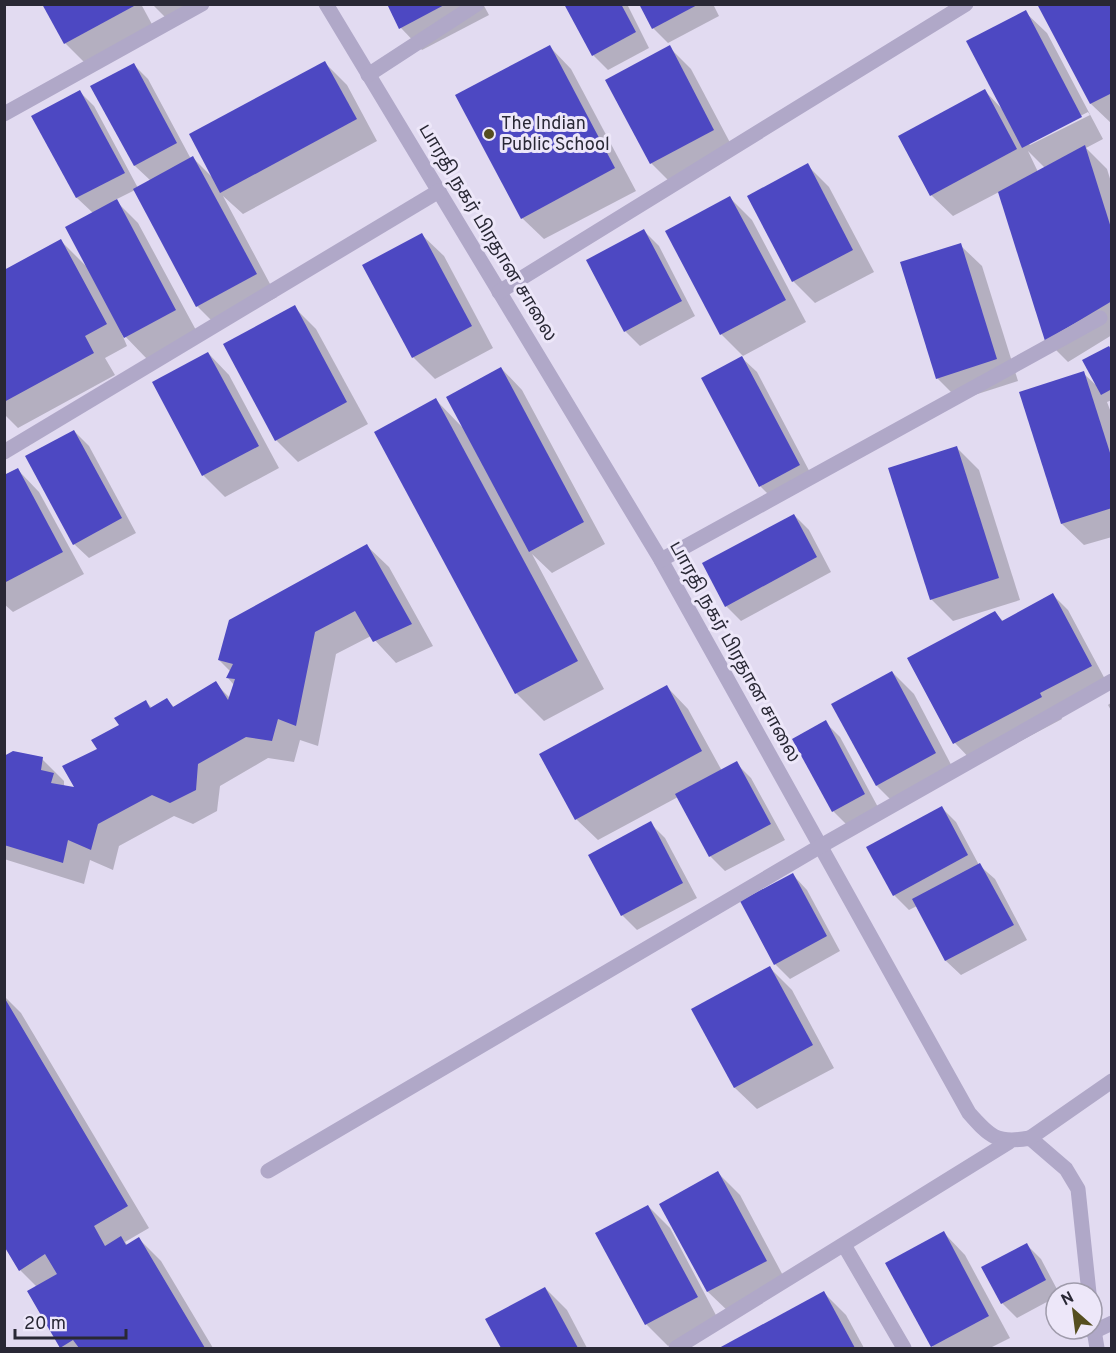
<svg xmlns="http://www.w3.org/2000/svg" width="1116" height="1353" font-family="Overpass,'Noto Sans Tamil',sans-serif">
	<rect width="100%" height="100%" fill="#e2dbf1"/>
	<g fill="#0003" fill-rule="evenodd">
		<polygon points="44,4 141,4 154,28 87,65 65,43"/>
		<polygon points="152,4 192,4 166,18"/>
		<polygon points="388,4 483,4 489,15 422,50 401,28"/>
		<polygon points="566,4 627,4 649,48 608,70 593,55"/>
		<polygon points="641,4 713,4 719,16 668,43 653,28"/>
		<polygon points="1039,4 1112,4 1112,124 1091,104"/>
		<path d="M1025,12L1047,33L1103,139L1086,148L1107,169L1112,185V335L1068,362L1046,340L999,192L953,216L931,195L985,91L1003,110ZM1088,112L1090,115L1030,145L1028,143ZM1028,151L1045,168L1038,172Z"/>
		<polygon points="550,47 571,69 636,191 544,239 522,218"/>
		<polygon points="669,47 691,69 735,152 673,185 651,163"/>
		<polygon points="325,63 347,85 377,141 243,214 223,196 277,297 219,328 197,306 135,190 115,200 138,223 197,332 147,359 121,332 127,346 105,358 115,375 18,428 4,414 4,271 61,241 88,268 93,213 77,198 33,117 79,91 94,106 138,188 151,181 135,166 92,87 134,65 148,79 191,159 193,158 212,177"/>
		<polygon points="807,165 829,187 874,272 815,303 793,281"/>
		<polygon points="730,198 752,220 806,322 743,356 721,334"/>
		<polygon points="644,231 659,246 695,316 640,346 625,331"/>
		<polygon points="422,235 444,256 493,348 435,379 413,357 364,266"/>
		<polygon points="960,245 982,266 1018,381 959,400 937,378"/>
		<polygon points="294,307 316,329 368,424 298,462 276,440"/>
		<polygon points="1112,350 1112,400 1107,402 1112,415 1112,537 1084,545 1062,524 1083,373 1098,387"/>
		<polygon points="208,353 229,375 279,468 225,497 203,475"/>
		<polygon points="742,358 757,372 814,480 775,501 760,486"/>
		<polygon points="501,368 522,390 605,544 552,573 532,554 604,689 544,721 516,693 436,400 462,427"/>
		<polygon points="74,431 89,446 136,533 89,558 74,544"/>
		<polygon points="957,448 979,470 1020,600 953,621 931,599"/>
		<polygon points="18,470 39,492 84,574 13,612 4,604 4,477"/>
		<polygon points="794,515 809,530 831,572 741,621 726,606"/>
		<polygon points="367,546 389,567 433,646 396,663 371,636 336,654 318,746 300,740 294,762 268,758 220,786 217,811 193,824 174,816 119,846 113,870 90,860 84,884 4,859 4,758 42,759 64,781 64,785 66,787 77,789 99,749 146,702 152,708 167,700 174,707 215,683 230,698 234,685 228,678 231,672 219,660"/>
		<polygon points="1053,595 1068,610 1106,681 1056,707 1062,719 976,765 955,743 909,659 995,613 1004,622"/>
		<polygon points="892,672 914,694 957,776 898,807 877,786"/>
		<polygon points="667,687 688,709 722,771 736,763 751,778 785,840 725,871 710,856 678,797 598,840 576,819"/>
		<polygon points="1112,702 1112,712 1108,705"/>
		<polygon points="825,722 840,737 879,809 848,826 833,811 794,739"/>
		<polygon points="942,808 956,822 979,865 995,879 1027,940 961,975 946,961 917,906 909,910 894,895"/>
		<polygon points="650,823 665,838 697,898 637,930 622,915"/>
		<polygon points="793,875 807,890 840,951 790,979 775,964"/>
		<polygon points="770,968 792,990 834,1068 757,1109 735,1088 693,1009"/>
		<polygon points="4,996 21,1013 149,1228 125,1242 128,1246 139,1239 161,1261 213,1348 63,1348 62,1347 37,1287 20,1270 4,1243"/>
		<polygon points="718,1173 740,1195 787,1283 730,1313 708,1292 661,1204"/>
		<polygon points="648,1206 670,1228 718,1319 668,1346 646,1324"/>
		<polygon points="944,1233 965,1255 1010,1338 990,1348 934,1348 932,1346"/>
		<polygon points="1026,1244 1041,1259 1059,1293 1056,1293 1056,1297 1017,1318 1002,1303"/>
		<polygon points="545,1288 567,1310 587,1348 502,1348 487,1320"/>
		<polygon points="824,1293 846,1315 864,1348 722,1348"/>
	</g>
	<g fill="#4d48c2">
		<polygon points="42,4 133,4 134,6 64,44"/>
		<polygon points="387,4 446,4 399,29"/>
		<polygon points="564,4 621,4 636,32 592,56"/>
		<polygon points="639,4 699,4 652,29"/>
		<polygon points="1037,4 1111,4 1112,93 1090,104"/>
		<polygon points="1026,10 1082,117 1022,148 966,41"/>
		<polygon points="550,45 615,168 521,219 455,95"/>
		<polygon points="670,45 714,130 650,164 605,80"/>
		<polygon points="325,61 357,119 220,193 189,134"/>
		<polygon points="134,63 177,143 134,166 90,86"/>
		<polygon points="985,89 1017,149 930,196 898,136"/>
		<polygon points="80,90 125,173 76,198 31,116"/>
		<polygon points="1085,145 1112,231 1112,301 1045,341 998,192"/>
		<polygon points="193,156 257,274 196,307 133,189"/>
		<polygon points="808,163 853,250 792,282 747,196"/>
		<polygon points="730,196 786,300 720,335 665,231"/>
		<polygon points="117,199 176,310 124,338 65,227"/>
		<polygon points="644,229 682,301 624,332 586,260"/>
		<polygon points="422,233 472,326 412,358 362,265"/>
		<polygon points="61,239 107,324 85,336 94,353 4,402 4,270"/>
		<polygon points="961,243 997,359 936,379 900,262"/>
		<polygon points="295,305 347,402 275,441 223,344"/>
		<polygon points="1109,346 1112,351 1112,389 1101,395 1082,360"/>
		<polygon points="208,352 259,446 202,476 152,382"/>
		<polygon points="742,356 800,465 759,487 701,378"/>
		<polygon points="501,367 584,522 529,552 446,397"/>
		<polygon points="1084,371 1112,459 1112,508 1061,524 1019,392"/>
		<polygon points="436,398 578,661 515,694 374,432"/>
		<polygon points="74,430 122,518 73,545 25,456"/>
		<polygon points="957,446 999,578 930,600 888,468"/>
		<polygon points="18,468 63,552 4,583 4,475"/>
		<polygon points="794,514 817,557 725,607 702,563"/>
		<polygon points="367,544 412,624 373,642 355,611 315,632 296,726 278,719 272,741 246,737 198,764 196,790 170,803 152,795 98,824 91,850 68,840 63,863 4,845 4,756 13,751 43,757 41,770 54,773 51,783 74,787 62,766 97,749 91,740 119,725 114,718 146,700 150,708 167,698 173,707 216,681 228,700 235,679 226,678 233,664 218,660 229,620"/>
		<polygon points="1053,593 1092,666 1040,693 1042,697 953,744 907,658 995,611 1002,621"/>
		<polygon points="892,671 936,753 876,786 831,704"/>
		<polygon points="667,685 702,751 575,820 539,754"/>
		<polygon points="826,720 865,794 832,812 792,739"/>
		<polygon points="737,761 771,824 709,857 675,794"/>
		<polygon points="942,806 968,855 893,896 866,847"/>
		<polygon points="651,821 683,883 621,916 588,855"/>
		<polygon points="980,863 1014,925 945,961 912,899"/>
		<polygon points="793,873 827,936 774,965 740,901"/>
		<polygon points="770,966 813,1045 734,1088 691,1009"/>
		<polygon points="4,997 128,1206 94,1226 105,1246 121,1236 126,1245 139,1237 205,1348 79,1348 73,1340 60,1348 27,1291 57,1274 45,1254 19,1271 4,1246"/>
		<polygon points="718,1171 767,1261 707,1292 659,1204"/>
		<polygon points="648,1205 698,1297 645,1325 595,1233"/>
		<polygon points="944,1231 989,1316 931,1347 885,1263"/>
		<polygon points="1027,1243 1046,1280 1001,1304 981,1267"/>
		<polygon points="545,1287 578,1348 501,1348 485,1319"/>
		<polygon points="824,1291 855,1348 719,1348"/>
	</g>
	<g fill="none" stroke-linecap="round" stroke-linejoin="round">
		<g stroke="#b0a8c8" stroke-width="15">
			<path d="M326,4L661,560L969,1113C990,1137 997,1144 1030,1138L1066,1169L1078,1189L1089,1293"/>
			<polyline points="368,75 477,4"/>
			<polyline points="4,114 202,4"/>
			<polyline points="499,292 966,4"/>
			<polyline points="4,452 439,191"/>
			<polyline points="661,560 1100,318"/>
			<polyline points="1030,1138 1112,1081"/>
			<polyline points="268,1171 819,847 1112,681"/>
			<polyline points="844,1245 904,1348"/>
			<polyline points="1092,1318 1097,1348"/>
			<polyline points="1093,1332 1112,1323"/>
			<polyline points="676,1348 1009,1142"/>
		</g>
	</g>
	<circle fill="#554e1f" stroke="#ede7f9" stroke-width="2" cx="489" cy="134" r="6"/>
	<g text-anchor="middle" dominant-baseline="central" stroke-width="6" stroke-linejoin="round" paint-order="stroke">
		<g font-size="18" fill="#292835" stroke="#ede7f9" text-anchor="start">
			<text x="501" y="124">The Indian<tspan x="501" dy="21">Public School</tspan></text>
		</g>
		<g font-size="18" fill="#292835" stroke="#ede7f9">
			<text transform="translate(487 233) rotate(59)">பாரதி நகர் பிரதான சாலை</text>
			<text transform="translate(734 652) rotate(61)">பாரதி நகர் பிரதான சாலை</text>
		</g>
	</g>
	<rect width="1116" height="1353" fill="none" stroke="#292835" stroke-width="12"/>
	<g transform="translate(1074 1311) rotate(332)"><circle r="28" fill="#ede7f9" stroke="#9f9bab" stroke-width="1.5"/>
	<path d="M0-4.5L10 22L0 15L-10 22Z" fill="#554e1f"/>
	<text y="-9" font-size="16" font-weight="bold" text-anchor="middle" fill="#292835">N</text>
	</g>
	<path d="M15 1329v9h111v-9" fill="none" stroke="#292835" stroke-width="3"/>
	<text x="24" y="1329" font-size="18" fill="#292835" stroke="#ede7f9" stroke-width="4.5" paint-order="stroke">20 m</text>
</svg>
